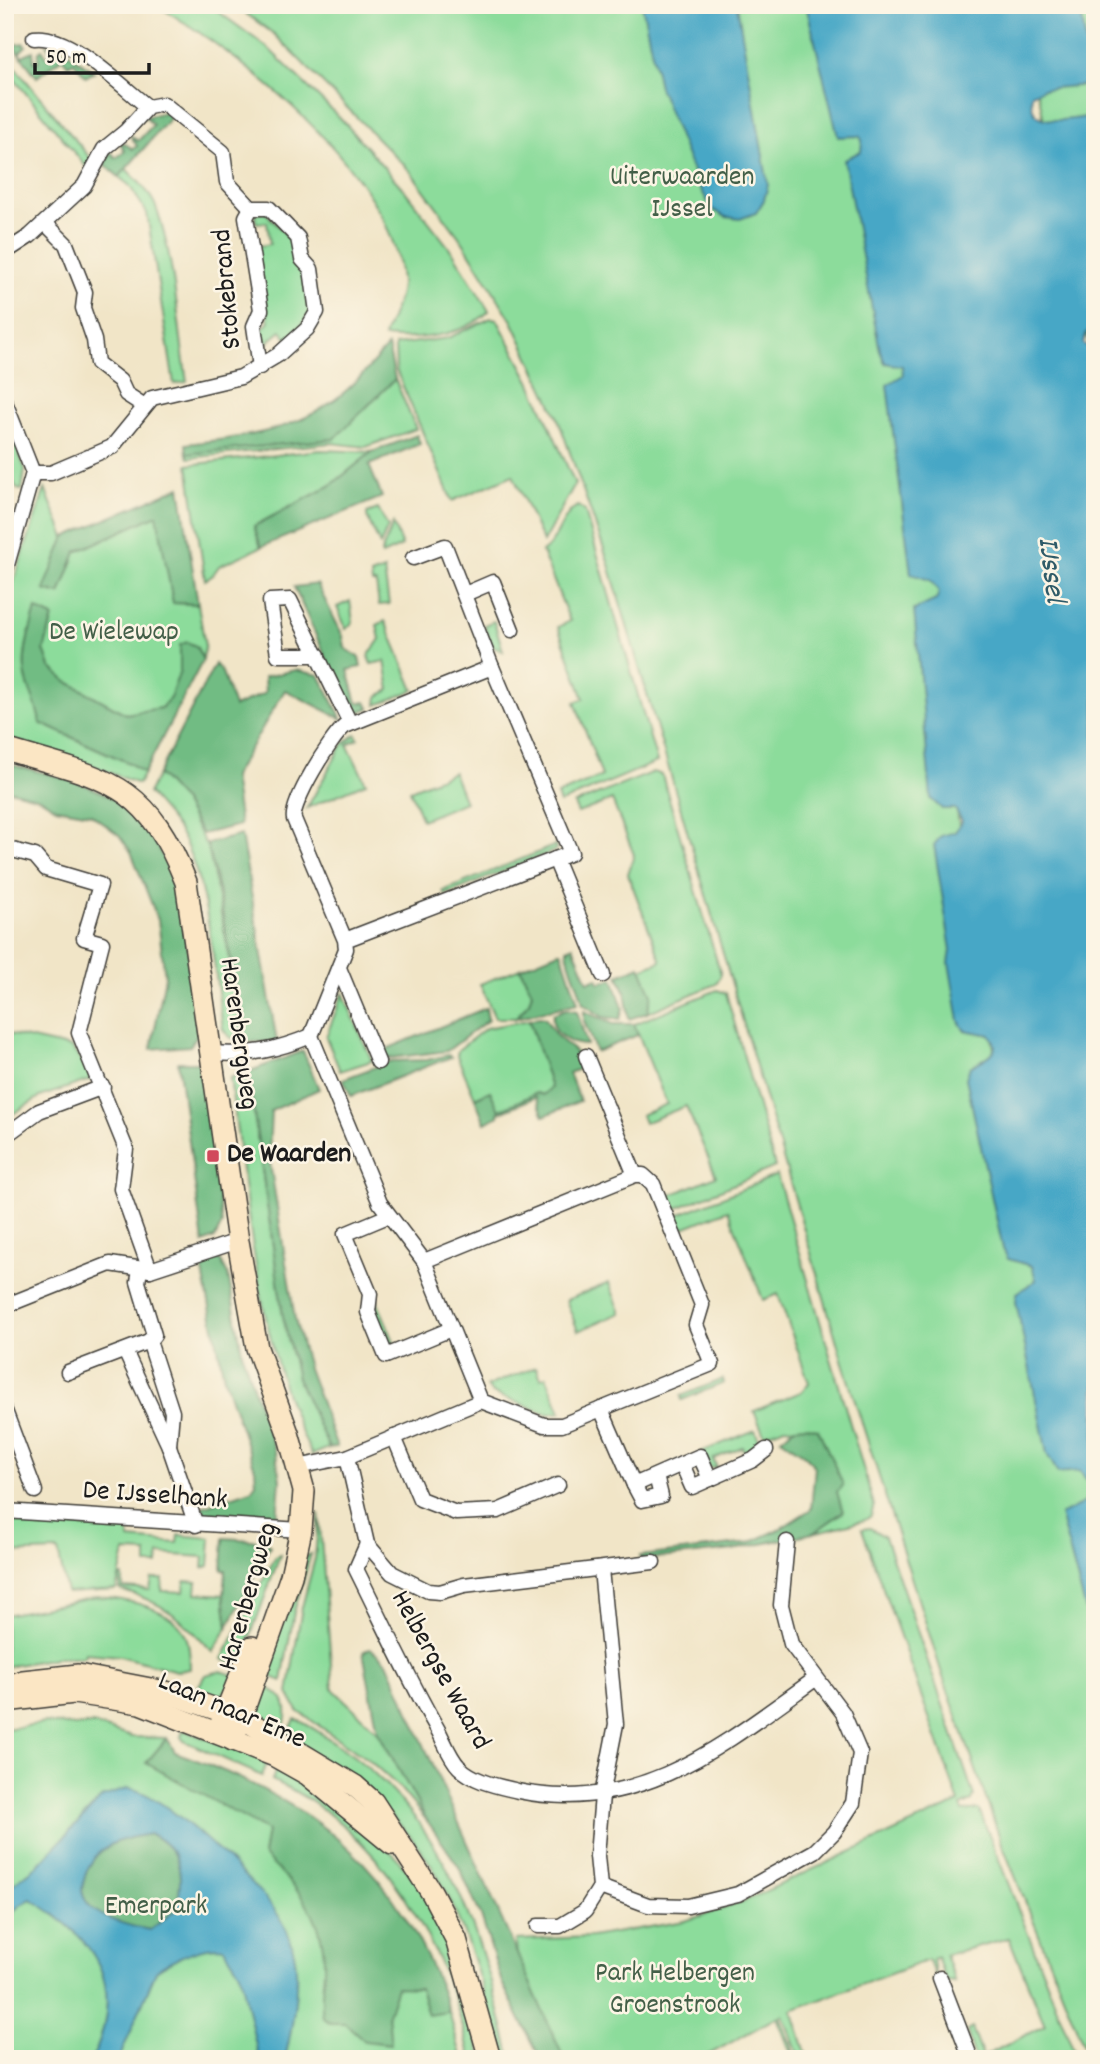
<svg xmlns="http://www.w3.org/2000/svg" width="1100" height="2064" font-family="Dekko,sans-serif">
	<rect width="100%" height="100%" fill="#fcf5e5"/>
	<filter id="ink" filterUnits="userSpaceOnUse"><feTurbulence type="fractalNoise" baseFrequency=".0143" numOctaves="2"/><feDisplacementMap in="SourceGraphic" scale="14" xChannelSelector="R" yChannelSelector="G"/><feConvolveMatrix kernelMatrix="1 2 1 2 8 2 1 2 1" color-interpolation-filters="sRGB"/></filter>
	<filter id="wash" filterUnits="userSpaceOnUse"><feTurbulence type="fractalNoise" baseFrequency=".00686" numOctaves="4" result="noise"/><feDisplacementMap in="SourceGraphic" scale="28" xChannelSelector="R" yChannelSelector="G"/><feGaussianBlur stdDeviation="1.57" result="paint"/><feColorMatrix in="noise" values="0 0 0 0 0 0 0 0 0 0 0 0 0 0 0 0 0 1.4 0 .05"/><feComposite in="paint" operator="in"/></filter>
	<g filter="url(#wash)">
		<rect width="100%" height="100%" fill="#f1e5c7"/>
		<g fill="#8cdc9b" stroke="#547c5c" stroke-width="2">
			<path d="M156,5H209L268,48L345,123L405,191L454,254L489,311C464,336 418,341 384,337C389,321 402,297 401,281C394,174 242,55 156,5Z"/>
			<polygon points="234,5 818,5 865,145 905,370 939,593 958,819 993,1044 1035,1275 1095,1501 1095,2059 1089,2059 1002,1844 942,1674 846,1373 608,561 557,416 512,321 462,241 410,171 274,34"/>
			<polygon points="1014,5 1095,5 1095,375 1041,106"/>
			<polygon points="5,55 92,160 88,169 5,68"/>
			<path d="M126,169C137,180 150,192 156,207C175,259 178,327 187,382L174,384L147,213L129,185L119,177Z"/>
			<polygon points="265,212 293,242 293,266 303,270 310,315 288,340 281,331 264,345 271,355 267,356 259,332 269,322 255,247 270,244 267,222 256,223 255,214"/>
			<polygon points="491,318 497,319 531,383 575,484 543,542 513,475 452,501 396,370 395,345 448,338"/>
			<polygon points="395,379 416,429 366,447 331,443 189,458 187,454 334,439"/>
			<polygon points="12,436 25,469 22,490 17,489 13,481 8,483 5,438"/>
			<polygon points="320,450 372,452 330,486 254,526 261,547 219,566 212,576 205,580 188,465"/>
			<path d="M45,489L65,537L45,590L60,594L76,552L158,514L173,603L198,604L205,646L203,659L196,646L181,645L180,671L170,698L161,708L126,714L66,681L50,667L44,650L53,617L36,610C30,632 20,658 27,681C32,696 38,707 40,723L129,763L144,773L138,784L86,763L5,737V607Z"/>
			<path d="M578,506L585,511L657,762L560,803L557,795L602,776L575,702L584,699L558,627L570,621L542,552C559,541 561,514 578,506Z"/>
			<polygon points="378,509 388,527 380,545 367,517 367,513"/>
			<polygon points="393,524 402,546 382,555 381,553"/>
			<polygon points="384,570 389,604 379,605 376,583 372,583 371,575"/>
			<polygon points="350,601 353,622 346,629 337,607"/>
			<polygon points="385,621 414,690 377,705 378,696 390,690 385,661 371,664 369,655 380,639 377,625"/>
			<polygon points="494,621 503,651 493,647 484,625"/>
			<polygon points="356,734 358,739 347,744 366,783 307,808 343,744"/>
			<polygon points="453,772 465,802 422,820 410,790"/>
			<polygon points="654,772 662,775 721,975 716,984 647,1013 652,995 641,969 661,961 628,874 634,855 612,800 578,813 574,804"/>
			<path d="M158,774L182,800L209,851L245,1042L229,1037L223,1029C214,969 210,895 184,840C175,822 161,808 148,793Z"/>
			<polygon points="556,845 556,850 445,895 443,891"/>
			<polygon points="520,968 532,992 529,1002 516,1018 495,1018 480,984"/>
			<polygon points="717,990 726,993 775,1167 673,1210 668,1196 716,1176 686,1106 644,1123 641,1115 667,1104 634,1024"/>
			<polygon points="343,993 372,1061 340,1071 326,1037"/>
			<polygon points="529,1020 551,1088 543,1095 536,1093 498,1111 490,1091 475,1098 457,1056 458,1050 486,1028"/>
			<polygon points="5,1033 72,1048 93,1079 40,1097 5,1119"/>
			<path d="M248,1072L283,1316L297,1378L329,1448L312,1455C257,1347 247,1198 230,1078Z"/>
			<polygon points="777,1175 874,1505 871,1516 865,1520 813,1533 843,1512 836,1492 842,1483 818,1430 785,1427 764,1435 754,1411 801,1392 809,1383 778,1294 763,1300 728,1210 681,1229 675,1216"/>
			<polygon points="609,1283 621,1313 578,1331 566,1300"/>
			<polygon points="376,1301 377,1301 396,1346 386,1342 374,1314"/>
			<polygon points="536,1367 541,1378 546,1376 561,1412 548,1414 492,1393 487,1386"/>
			<polygon points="723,1379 724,1383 682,1400 681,1396"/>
			<polygon points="755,1430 762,1447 747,1456 742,1447 713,1459 717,1468 710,1468 701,1452"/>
			<polygon points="319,1513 333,1689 378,1732 428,1822 400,1788 371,1762 298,1711 288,1693 302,1607 315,1558"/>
			<polygon points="5,1521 129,1530 129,1539 178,1543 179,1535 211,1538 209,1566 203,1568 204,1557 159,1554 158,1565 147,1565 147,1553 125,1552 116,1590 67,1593 58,1551 5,1553"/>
			<polygon points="870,1528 885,1537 974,1796 972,1801 961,1806 963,1811 979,1809 1077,2059 975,2059 967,2031 972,2028 983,2057 1045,2025 1009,1938 945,1955 955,1982 946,1981 937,1957 933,1959 936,1978 928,1960 792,2010 808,2059 800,2059 783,2015 780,2016 796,2059 793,2059 777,2017 701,2059 553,2059 518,1976 516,1940 591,1937 685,1921 740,1903 959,1802 862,1529"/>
			<polygon points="311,1554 294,1612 282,1681 263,1674 306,1556"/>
			<polygon points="280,1555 240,1665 222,1659 276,1556"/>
			<path d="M120,1576H123V1588L150,1590L152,1579H163L162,1591L184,1592L185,1581L197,1582L196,1593L224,1595L228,1627L213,1652C182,1619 164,1602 120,1590Z"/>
			<path d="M97,1597C125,1599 173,1607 186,1636C190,1646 190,1659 190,1669L177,1671L120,1656L85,1653L84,1657H60L5,1667V1615Z"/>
			<path d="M221,1671L236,1676C224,1698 217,1701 193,1696L205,1675Z"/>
			<path d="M263,1686C287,1695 291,1708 282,1732L257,1712L255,1706Z"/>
			<path d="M295,1719C311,1725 326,1737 341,1747C449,1821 482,1939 511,2059H501C481,1979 455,1876 393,1818C361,1788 321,1763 287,1736Z"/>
			<polygon points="45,1723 77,1726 93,1724 131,1737 166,1738 159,1748 224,1774 449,2012 462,2059 5,2059 5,1729"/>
			<polygon points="183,1730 268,1761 262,1776 184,1741 181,1737"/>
			<path d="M278,1765L293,1772C325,1798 359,1822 389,1850C445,1903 462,1987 482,2059H471C446,1947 382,1828 272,1780Z"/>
		</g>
		<g fill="#71bc83" stroke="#466c50" stroke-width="2">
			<polygon points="23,43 26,46 19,53 22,56 33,51 34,62 38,62 39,51 42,49 48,58 52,56 47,45 67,52 94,72 86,77 74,62 68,65 62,58 37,77 12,45"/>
			<polygon points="165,112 171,117 119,177 104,164 110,151 116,158 125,151 120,143 122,142 133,149 137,146 130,135 138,141 153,125 145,117"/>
			<path d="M388,346L395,379L334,439L187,454L186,444C237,438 287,433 330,403C353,388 370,366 388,346Z"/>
			<polygon points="417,435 420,444 369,465 382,497 261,547 254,526 330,486 372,452"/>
			<polygon points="180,487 198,604 173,603 157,515 76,552 60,594 44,590 65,537"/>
			<polygon points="317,584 343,636 345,648 359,657 361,667 348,670 357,703 366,702 369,708 352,715 294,587"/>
			<path d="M36,609L53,617L44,650L50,667L66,681L126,714L161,708L170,698L180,671V645L187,642L196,646L203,660L144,773L129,763L40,723C38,707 31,696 27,681C20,658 30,631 36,609Z"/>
			<polygon points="215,664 222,672 234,707 265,693 264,677 295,670 319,675 342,719 285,690 233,777 240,825 202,834 182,800 158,774"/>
			<path d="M5,763C37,772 74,778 103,793C188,836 187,953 198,1034L190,1046L151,1049L165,977L158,920L131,852L119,835L91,814L56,808L40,798L5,789Z"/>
			<polygon points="241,835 277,1042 245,1042 219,893 207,844"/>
			<path d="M573,946L588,982L597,978L599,983L613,978L623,1008L620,1019L603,1017L583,1004C580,985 568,968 567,949Z"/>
			<polygon points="561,951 578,1003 516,1018 529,1002 532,992 520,968"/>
			<polygon points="640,966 652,995 647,1013 629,1019 625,991 618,975"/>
			<polygon points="486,1008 488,1020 447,1051 382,1059 379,1052"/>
			<path d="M566,1009L577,1011L587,1045C570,1045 550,1034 553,1014Z"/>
			<polygon points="584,1011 613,1024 634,1024 638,1035 596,1052 584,1021"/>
			<polygon points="539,1017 545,1018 556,1035 580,1056 584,1067 569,1073 580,1101 544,1116 536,1097 498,1113 499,1116 485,1123 475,1098 490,1091 499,1110 537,1093 543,1095 551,1088 529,1020"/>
			<polygon points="303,1051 319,1089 271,1111 269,1157 295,1319 308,1368 337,1447 329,1448 297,1378 283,1316 248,1072"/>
			<polygon points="448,1055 451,1057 351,1096 343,1079 391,1061 427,1060"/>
			<polygon points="178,1062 199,1062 202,1066 222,1224 215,1238 203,1243"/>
			<polygon points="216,1259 221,1261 228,1275 243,1357 276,1454 280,1480 277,1520 205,1516 202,1507 251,1490 256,1483 255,1469 224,1378 201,1262"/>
			<polygon points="805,1426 818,1429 843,1484 837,1492 843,1512 813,1533 733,1550 641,1560 640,1556 749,1543 778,1530 811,1509 815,1467 806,1456 781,1439 795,1427"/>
			<polygon points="224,1538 265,1541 270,1546 228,1627 224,1595 226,1570 222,1570"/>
			<polygon points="370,1648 387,1662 564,2059 541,2059 502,1983 481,1916 459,1867 428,1822 378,1732 363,1652"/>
			<path d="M167,1738L175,1752C315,1802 401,1867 449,2012L428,2015L420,1988L397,1987L388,2014L391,2044L365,2041L345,2023H330L323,2017C320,2000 323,1987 324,1969C326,1916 298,1889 263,1855L267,1831L146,1763Z"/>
			<path d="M151,1834C185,1852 182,1875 177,1909L150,1930C128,1926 85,1916 82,1890C87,1849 116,1838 151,1834Z"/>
		</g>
		<g fill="#47a7c6" stroke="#326271" stroke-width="2" fill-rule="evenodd">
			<polygon points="642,5 737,5 768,185 764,200 756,213 740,219 726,217 712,209 699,186 659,87"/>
			<path d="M806,5H1080L1088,57L1087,85L1043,89L1032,94C1026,132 1071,118 1095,116V327L1087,332L1083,343L1095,353V1644L1060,1515L1085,1502L1092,1489L1080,1471L1058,1473L1047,1454L1016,1302L1017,1293L1036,1280L1032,1266L1008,1259L1003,1249L966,1078L970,1067C984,1058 1004,1054 990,1035L964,1030L959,1021L949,963L951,950L934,845L941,836L955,832L962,821L955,809H942L931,799L914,610L936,600L939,592L930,580L911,574L887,385L903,375L902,366L885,363L880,351L844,160L861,151L862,140L859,136L838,137Z"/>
			<path d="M128,1788C163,1792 252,1880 274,1909C284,1922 291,1937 294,1953C300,1983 292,2029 285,2059H259L240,1973L224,1948C203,1944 173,1959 156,1971L119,2059H92C127,1985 97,1939 31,1899L19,1906L5,1921V1890L38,1865L102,1797ZM151,1834C185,1852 182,1876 177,1909L150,1930C128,1926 85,1916 82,1890C88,1847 115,1839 151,1834Z"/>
		</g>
	</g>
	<g filter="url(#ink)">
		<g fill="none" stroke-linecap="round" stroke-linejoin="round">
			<defs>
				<g id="street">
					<path d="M34,38C69,33 121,86 148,107"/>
					<polyline points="251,208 246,217 261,310 254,326 260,367"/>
					<polyline points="45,223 66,244 85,292 83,308 94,340 97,363 120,381 126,394 143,405"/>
					<polyline points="5,248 10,249 30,236 84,186 104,149 126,131 148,107 164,104 223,152 227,182 251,208 269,208 298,238 302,259 311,269 317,312 307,329 278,355 241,377 152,398 112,447 51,473 33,473"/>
					<polyline points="5,402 33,473 5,572"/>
					<polyline points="413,558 445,546 492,667"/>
					<polyline points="465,594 493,582 512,630"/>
					<polyline points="318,655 278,655 270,601 290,600 350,723"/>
					<polyline points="5,848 35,856 46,869 100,885 84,938 102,943 79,1033 126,1149 121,1189 150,1270"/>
					<polyline points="555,859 603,975"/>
					<path d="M345,940L294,819C290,804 331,737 345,726L492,667L571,853L345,940L346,949L311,1036L380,1203L424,1261L481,1401"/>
					<polyline points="339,968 378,1062"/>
					<path d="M213,1053C249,1056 277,1050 311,1036"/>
					<polyline points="586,1056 635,1175"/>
					<polyline points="5,1136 39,1111 103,1087"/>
					<polyline points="388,1216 345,1234 370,1294 368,1312 386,1356 451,1329"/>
					<polyline points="5,1306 110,1264 150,1270 238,1241"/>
					<polyline points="149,1341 172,1412 169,1446"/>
					<polyline points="125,1351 169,1446 196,1525"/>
					<polyline points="68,1372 149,1341 154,1335 138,1282 140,1270"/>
					<polyline points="601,1409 634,1485 700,1456 710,1479 753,1460 766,1450"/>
					<polyline points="5,1411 35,1491"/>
					<polyline points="394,1437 420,1499 456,1513 498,1511 558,1485"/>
					<polyline points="347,1457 367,1544 392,1573 428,1591 440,1592 464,1585 653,1562"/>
					<polyline points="682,1464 692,1487 710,1479"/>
					<polyline points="297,1467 347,1457 481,1401 544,1425 562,1425 712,1364 696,1325 702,1305 653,1184 643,1175 635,1175 424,1261"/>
					<polyline points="634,1485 642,1500 661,1496 656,1476"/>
					<polyline points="5,1511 301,1530"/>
					<path d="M367,1544L356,1569C383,1623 408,1678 438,1730C444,1741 450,1758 459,1767C474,1782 498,1786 518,1791C638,1816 723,1745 815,1679"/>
					<polyline points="600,1887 648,1905 688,1906 738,1894 815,1851 834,1832 853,1803 860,1753 843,1713 791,1644 781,1605 787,1542"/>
					<polyline points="538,1926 560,1926 585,1911 600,1887 597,1856 602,1795 616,1724 601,1569"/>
					<polyline points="940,1978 971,2059"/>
				</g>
				<g id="secondary">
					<path d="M5,749C103,779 145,778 186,882L238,1241L257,1348L288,1433L304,1491L301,1530L291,1576L233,1740"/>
					<polyline points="5,1688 23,1681 78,1675 166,1692 242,1718 355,1786 373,1802 432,1893 456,1939 490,2059"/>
					<polyline points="5,1701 74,1693 140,1703 275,1756 307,1774 392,1844"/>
					<polyline points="221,1724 252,1647"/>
				</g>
			</defs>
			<use href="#street" stroke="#3c3a36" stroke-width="17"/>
			<use href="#secondary" stroke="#3c3a36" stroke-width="24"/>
			<use href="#street" stroke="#fff" stroke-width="14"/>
			<use href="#secondary" stroke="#fbe6c4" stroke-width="21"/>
		</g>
	</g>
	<rect fill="#d1495b" stroke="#fcf5e5" stroke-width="2.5" x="206" y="1149" width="14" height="14" rx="3.5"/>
	<g text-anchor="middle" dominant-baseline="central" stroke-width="5" stroke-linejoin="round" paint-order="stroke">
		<g font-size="28" fill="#435f48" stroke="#fcf5e5">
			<text x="682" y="179">Uiterwaarden<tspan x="682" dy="32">IJssel</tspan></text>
			<text x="114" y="634">De Wielewap</text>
			<text x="156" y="1908">Emerpark</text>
			<text x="675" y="1975">Park Helbergen<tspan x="675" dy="32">Groenstrook</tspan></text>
		</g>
		<g font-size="28" fill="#1c1c1c" stroke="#fcf5e5">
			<text transform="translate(229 289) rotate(-95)">Stokebrand</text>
			<text transform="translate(237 1034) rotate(82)">Harenbergweg</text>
			<text transform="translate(155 1497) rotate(4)">De IJsselhank</text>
			<text transform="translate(250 1597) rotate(-74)">Harenbergweg</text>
			<text transform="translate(439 1671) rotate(61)">Helbergse Waard</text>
			<text transform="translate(231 1712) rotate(23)">Laan naar Eme</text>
		</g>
		<g font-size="28" font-weight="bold" fill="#1c1c1c" stroke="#fcf5e5" text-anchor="start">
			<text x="227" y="1156">De Waarden</text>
		</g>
		<g font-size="30" font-style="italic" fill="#2f5b68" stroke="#fcf5e5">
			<text transform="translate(1049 570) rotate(83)">IJssel</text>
		</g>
	</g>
	<rect width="1100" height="2064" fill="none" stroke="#fcf5e5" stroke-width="28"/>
	<path d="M35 63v10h114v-10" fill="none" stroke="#1c1c1c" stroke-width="3.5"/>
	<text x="46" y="63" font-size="21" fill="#1c1c1c" stroke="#fcf5e5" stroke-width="5" paint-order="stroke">50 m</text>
</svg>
